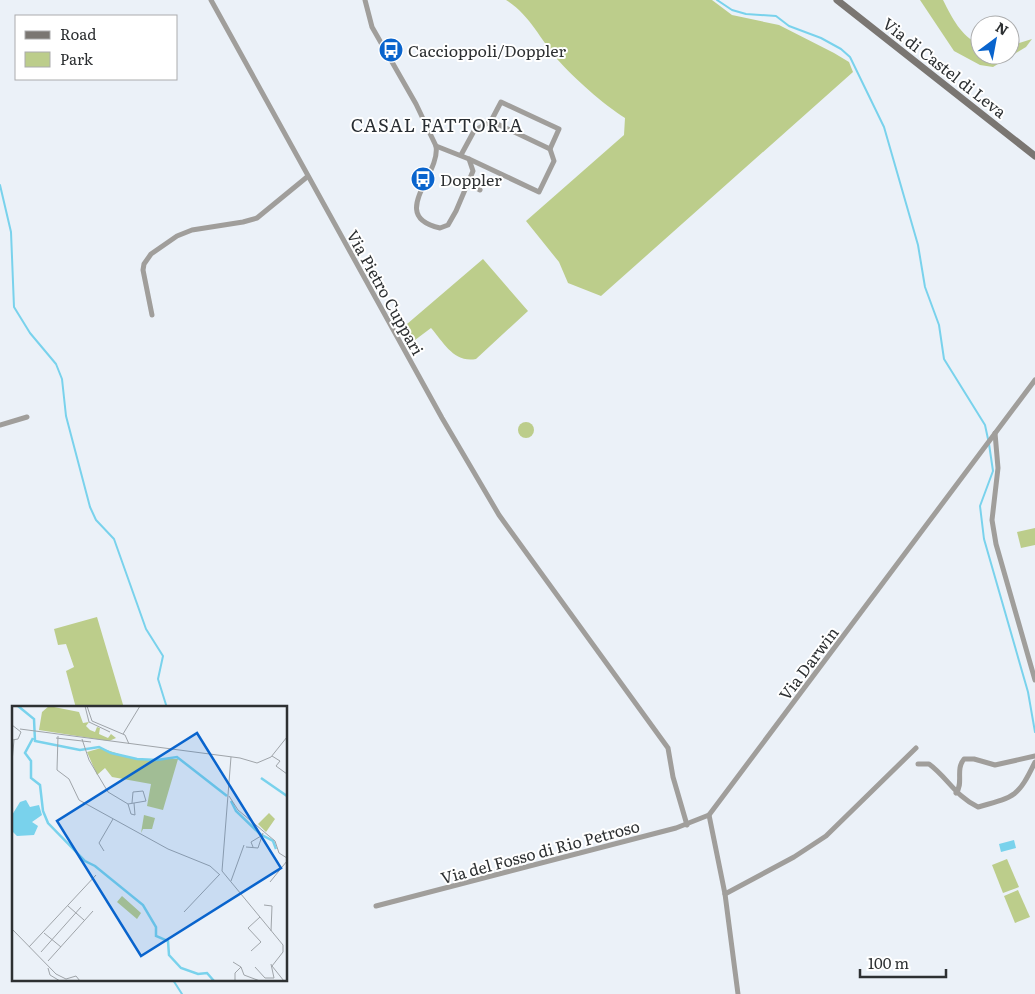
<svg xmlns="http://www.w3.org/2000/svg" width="1035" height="994" font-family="Literata,serif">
	<rect width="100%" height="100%" fill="#ebf1f8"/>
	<g fill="#bccd8b">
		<path d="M506,0H712L732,15L779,25L834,53L849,62L853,72L601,296L568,283L559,262L526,221L624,135L625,118C603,104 575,79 557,59C540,39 530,15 506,0Z"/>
		<path d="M920,0H943C952,18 961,36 980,45V55H1010V46L1032,39L1026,47L993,67L980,65L954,51Z"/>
		<path d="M483,259L528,311L476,359C454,363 444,343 431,328L407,346L400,330Z"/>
		<circle cx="526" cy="430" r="8"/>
		<polygon points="1035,528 1035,545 1021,548 1017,532"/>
		<polygon points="97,617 124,708 76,708 66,671 74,667 66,644 58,645 54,629"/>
		<polygon points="1007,859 1019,887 1003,893 992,865"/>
		<polygon points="1018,890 1030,917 1015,923 1004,896"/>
	</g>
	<polygon fill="#79d2ec" points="1014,840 1016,848 1001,852 999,844"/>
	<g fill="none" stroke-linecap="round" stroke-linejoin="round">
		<g stroke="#79d2ec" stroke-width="2">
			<polyline points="717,0 732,10 746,14 776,16 789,26 821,38 841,49 850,57 884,127 918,245 925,287 939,325 944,359 985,425 988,439"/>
			<polyline points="0,185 11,232 14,307 30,333 56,364 62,379 66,416 90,507 96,520 114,539 146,629 163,656 158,679 167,708"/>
			<polyline points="989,444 993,471 980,506 984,539 1028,692 1035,732"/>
			<polyline points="173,980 182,994"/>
		</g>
		<g stroke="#a09e9b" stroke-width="5">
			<polyline points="211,0 442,418 499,515 668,748 673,777 687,825"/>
			<path d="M365,0L372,27L416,104L436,146C441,175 387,216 440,228L448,225L456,211L473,171L469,159"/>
			<polyline points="491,121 550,149"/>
			<polyline points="436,146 469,159 539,192 554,161 550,149 559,129 501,102 491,121 474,131 461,155"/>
			<polyline points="468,183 480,190"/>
			<polyline points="152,315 143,270 144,264 151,254 177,236 192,230 243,222 257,218 307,177"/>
			<polyline points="0,425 27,417"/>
			<polyline points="995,433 998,468 992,520 996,544 1035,680"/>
			<path d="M918,764H929C947,777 956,797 978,807C1015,797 1018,797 1035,762"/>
			<path d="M956,793C964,783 955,770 964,759H974L995,765L1035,756"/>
			<polyline points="709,815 725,894 738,994"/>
			<polyline points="725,894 794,857 826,836 916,748"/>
			<polyline points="376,906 676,828 709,815 1035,380"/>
		</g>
		<polyline stroke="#7a7672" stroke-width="7" points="837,0 1035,156"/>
	</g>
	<defs>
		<symbol id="bus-disc" viewBox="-11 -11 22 22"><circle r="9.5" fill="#0964cd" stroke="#fff"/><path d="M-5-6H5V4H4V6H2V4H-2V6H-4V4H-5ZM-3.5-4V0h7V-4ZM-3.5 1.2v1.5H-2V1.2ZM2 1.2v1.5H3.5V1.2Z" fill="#fff"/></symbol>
	</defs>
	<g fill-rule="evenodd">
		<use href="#bus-disc" x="377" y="36" width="28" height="28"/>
		<use href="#bus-disc" x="409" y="165" width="28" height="28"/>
	</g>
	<g text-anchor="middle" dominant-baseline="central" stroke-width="4" stroke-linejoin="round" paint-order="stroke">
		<g font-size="16" fill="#2d3032" stroke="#fff" text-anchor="start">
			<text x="408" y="50">Caccioppoli/Doppler</text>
			<text x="440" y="179">Doppler</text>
		</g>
		<g font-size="16" fill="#2d3032" stroke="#fff">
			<text transform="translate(945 67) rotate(38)">Via di Castel di Leva</text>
			<text transform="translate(386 292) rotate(61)">Via Pietro Cuppari</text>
			<text transform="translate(808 663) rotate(-53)">Via Darwin</text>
			<text transform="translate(540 851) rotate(-15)">Via del Fosso di Rio Petroso</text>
		</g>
		<g font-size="18" letter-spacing="1" fill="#292e33" stroke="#fff">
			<text x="437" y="124">CASAL FATTORIA</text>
		</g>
	</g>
	<g transform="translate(12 706)">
		<rect width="275" height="275" fill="#ebf1f8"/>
		<path d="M37,0L67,6L71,17L77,16L74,20L78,24L83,26L85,21L88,22L87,28L96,32L99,28L104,32L97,35L27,24L30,6ZM89,42L122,53H166L151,104L135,100L139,78L100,71L93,62L85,69L75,46ZM257,107L263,113L254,126L246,118ZM132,109L143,112L140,123H131L129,127ZM110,190L129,207L125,213L105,196Z" fill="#bccd8b"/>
		<path d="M14,94L18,101L27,99L30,109L20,116L26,120L22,129L5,130L0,125V109L8,96Z" fill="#79d2ec"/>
		<path fill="none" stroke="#79d2ec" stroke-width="2.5" d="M6,0L22,13L23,35L68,44L87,41L99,47L125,53L145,54L165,51L215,90M21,32L13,47L19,55V72L28,79L31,105L36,117L73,155L83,160L131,199L144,221V230L156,235L157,249L169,262L186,268L195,267L202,275M249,72L275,90M219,95L224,105L248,128L261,135L264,143"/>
		<path fill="none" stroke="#9fa4a9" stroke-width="1" d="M73,0L77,16L98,26M75,0L80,15L113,29L117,38M0,19L9,26L6,33L0,34M8,23L228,52L245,57L259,51L275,31M111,28L128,0M46,30L45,64L57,73L67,94L156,143L198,160L208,169M44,32L79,36M70,33L77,54L96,86L116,98L134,95L131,85L121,86L120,97M260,50L268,55L264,60L275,68M219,51L210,165L271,239V246L260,260L272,275M0,56L2,34M217,90L226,104L263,135L267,147L275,152M116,98L119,108L123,109L122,97M234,141L246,142L251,127M241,141L239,136L249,130M92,145L87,137L101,113M219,175L232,139M258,176L275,155M252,199L260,200L259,225M56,200L72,214M172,206L207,169M0,223L44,268L54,273L64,270L68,275M32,227L49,241M17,241L84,169M239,245L249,236L236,222L248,211M29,246L69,201M36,255L81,205M221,256L229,261L232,269L248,275M243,261L253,272H262L259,258M36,262L38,269L48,275M223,275V267L229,261"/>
		<path fill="#0964cd" fill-opacity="0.15" stroke="#0964cd" stroke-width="2.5" d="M185,27L269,162L129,250L45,115Z"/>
		<rect width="275" height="275" fill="none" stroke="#2d3032" stroke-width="2.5"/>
	</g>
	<rect x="15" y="15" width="162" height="65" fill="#ffffff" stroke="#abacad"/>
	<rect x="25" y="31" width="25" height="8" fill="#7a7672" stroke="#abacad"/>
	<text x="60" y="40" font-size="15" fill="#2d3032">Road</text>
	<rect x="25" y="52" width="25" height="15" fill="#bccd8b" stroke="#abacad"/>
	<text x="60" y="65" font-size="15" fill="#2d3032">Park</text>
	<g transform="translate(995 40) rotate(32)"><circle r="24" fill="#ffffff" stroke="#abacad"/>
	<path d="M0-4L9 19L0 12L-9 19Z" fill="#0964cd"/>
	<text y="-8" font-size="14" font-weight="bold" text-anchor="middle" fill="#2d3032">N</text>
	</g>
	<path d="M860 969v8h86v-8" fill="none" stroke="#2d3032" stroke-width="2.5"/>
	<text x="868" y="969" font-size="15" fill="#2d3032" stroke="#ffffff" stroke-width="4" paint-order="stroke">100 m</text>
</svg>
